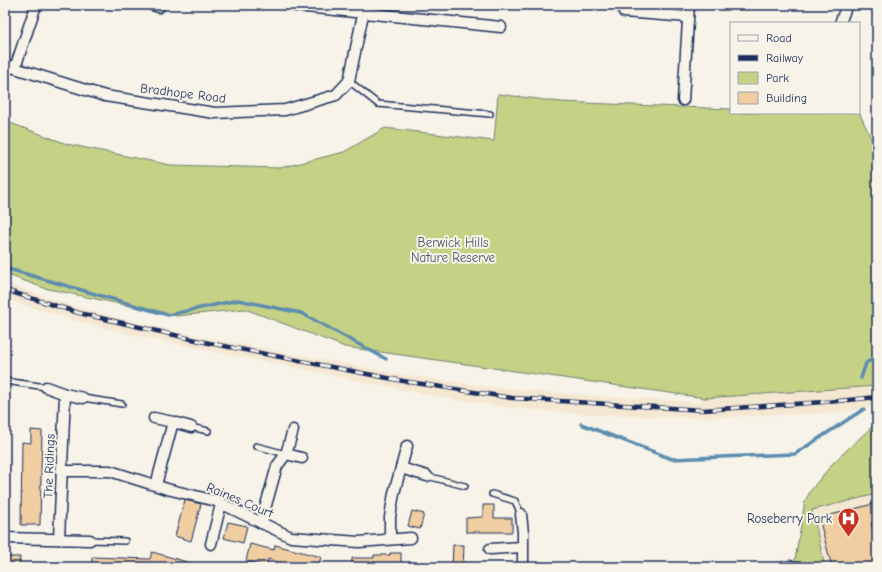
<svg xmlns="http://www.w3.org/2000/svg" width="882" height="572" font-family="'Comic Neue',sans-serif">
	<rect width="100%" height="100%" fill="#f7f3e8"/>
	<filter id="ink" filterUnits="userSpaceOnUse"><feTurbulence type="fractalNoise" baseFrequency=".025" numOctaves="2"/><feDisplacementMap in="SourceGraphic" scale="8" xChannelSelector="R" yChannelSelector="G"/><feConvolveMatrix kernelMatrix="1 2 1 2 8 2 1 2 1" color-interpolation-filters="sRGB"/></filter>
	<g filter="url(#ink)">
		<g fill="#f5e8d3">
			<polygon points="5,283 79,308 175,332 406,375 500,388 582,395 701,402 705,398 877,386 877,406 837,413 694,418 597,415 520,409 457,400 379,385 133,335 72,320 5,299"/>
			<polygon points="877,494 877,567 825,567 812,510"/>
		</g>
		<g fill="#c5d185" stroke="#708072">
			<polygon points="498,94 561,102 731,109 731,113 859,112 877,151 877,386 705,398 345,347 245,309 177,316 44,288 5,274 5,121 67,144 170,165 280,168 344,152 385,128 494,141"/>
			<polygon points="877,422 877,494 812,510 825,567 801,567 800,565 794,566 805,501 811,490 833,463"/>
		</g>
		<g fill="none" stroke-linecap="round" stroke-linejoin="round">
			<g stroke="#5b8db0" stroke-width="3.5">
				<polyline points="5,268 168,315 238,300 301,313 386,359"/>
				<polyline points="861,378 866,363 877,356"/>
				<polyline points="581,424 672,459 795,454 864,409"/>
			</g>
		</g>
		<g fill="#f0cea1" stroke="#1b2f5e">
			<polygon points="31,430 42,431 40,525 21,525 22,442 31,443"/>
			<polygon points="185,500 201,504 191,541 175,536"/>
			<polygon points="877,503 877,522 871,523 877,547 877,567 832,567 819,518"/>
			<polygon points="483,505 494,505 494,518 512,518 512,532 466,532 466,518 483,517"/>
			<polygon points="412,511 424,514 420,529 408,526"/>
			<polygon points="228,522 247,526 243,543 224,538"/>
			<polygon points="250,544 274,550 275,545 321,557 318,567 292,567 285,565 285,564 268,559 266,566 246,561"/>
			<polygon points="453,545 464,545 463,567 452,567"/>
			<polygon points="152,552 194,564 194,567 92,567 92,557 150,559"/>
			<polygon points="390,553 401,553 401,567 352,567 352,558 374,558 374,555 390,555"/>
			<polygon points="5,557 20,557 19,567 5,567"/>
		</g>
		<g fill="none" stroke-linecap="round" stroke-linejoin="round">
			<defs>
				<g id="service">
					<polyline points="349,81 378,104 490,114"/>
					<polyline points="5,381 46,387"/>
					<polyline points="83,398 122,404"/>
					<polyline points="191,427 208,431"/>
					<polyline points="256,446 286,454"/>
					<polyline points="427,476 465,486"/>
					<polyline points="492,494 515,501 521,514"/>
					<polyline points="90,540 125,541"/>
				</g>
				<g id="minor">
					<polyline points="152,5 159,7"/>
					<polyline points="296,6 501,27"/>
					<polyline points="624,12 688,17"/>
					<polyline points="840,23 847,5"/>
					<polyline points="5,65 105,96 215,113 285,110 336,95 349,81 365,5"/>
					<polyline points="15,68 36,5"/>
					<polyline points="683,100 689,5"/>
					<polyline points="46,387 65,394 83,398"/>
					<polyline points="154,418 173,422 156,485"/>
					<polyline points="173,422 191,427"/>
					<polyline points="286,454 302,458"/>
					<polyline points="401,468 427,476"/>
					<polyline points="61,471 110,471 167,489 216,501 291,537 359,542 411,538"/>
					<polyline points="521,514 523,533 523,567"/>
					<polyline points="261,523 277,466 286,454 293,430"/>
					<polyline points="5,538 90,540"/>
					<polyline points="59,539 65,394"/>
					<polyline points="390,539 390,517 394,493 407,446"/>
					<polyline points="211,544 221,504"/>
					<polyline points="490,549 522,547"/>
					<polyline points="785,567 790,566"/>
				</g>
			</defs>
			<use href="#service" stroke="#1b2f5e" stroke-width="8"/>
			<use href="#minor" stroke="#1b2f5e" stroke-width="13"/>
			<use href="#service" stroke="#f7f3e8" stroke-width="5"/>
			<use href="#minor" stroke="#f7f3e8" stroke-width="10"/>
			<defs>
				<polyline id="rail" points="5,290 79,313 209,343 403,381 512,398 703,410 839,401 877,397"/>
			</defs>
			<use href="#rail" stroke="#1b2f5e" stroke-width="4.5"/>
			<use href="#rail" stroke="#f7f3e8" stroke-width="3" stroke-dasharray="9" stroke-linecap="butt"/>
		</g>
	</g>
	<defs>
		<symbol id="hospital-pin" viewBox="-11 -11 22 30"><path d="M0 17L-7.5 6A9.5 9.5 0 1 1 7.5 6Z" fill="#c8321e" stroke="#f7f3e8"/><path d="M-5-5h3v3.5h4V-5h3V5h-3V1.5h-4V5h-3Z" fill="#fff"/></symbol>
	</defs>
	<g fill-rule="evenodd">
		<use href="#hospital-pin" x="836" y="506" width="25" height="34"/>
	</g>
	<g text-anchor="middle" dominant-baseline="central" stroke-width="4" stroke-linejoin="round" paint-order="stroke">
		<g font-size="13" fill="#1b2f5e" stroke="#f7f3e8">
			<text transform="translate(183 93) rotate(7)">Bradhope Road</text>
			<text transform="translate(49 466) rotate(-88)">The Ridings</text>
			<text transform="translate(240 500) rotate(23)">Raines Court</text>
		</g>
		<g font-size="13" fill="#465868" stroke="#f7f3e8">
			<text x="453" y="242">Berwick Hills<tspan x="453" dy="15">Nature Reserve</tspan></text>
		</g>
		<g font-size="13" fill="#1b2f5e" stroke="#f7f3e8" text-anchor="end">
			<text x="832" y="518">Roseberry Park</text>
		</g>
	</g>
	<rect width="882" height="572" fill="none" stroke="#f7f3e8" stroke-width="20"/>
	<rect x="10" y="10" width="862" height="552" fill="none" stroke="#1b2f5e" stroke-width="1.5" filter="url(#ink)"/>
	<rect x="730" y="22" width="130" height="92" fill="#f7f3e8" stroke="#9fa5b1"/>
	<rect x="738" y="35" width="20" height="6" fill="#f7f3e8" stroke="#9fa5b1"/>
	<text x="766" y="42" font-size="12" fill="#1b2f5e">Road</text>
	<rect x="738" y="55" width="20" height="6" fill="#1b2f5e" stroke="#9fa5b1"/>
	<text x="766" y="62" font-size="12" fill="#1b2f5e">Railway</text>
	<rect x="738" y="72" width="20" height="12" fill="#c5d185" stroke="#9fa5b1"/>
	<text x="766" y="82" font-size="12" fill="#1b2f5e">Park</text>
	<rect x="738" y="92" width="20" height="12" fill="#f0cea1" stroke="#9fa5b1"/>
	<text x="766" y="102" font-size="12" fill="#1b2f5e">Building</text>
</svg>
